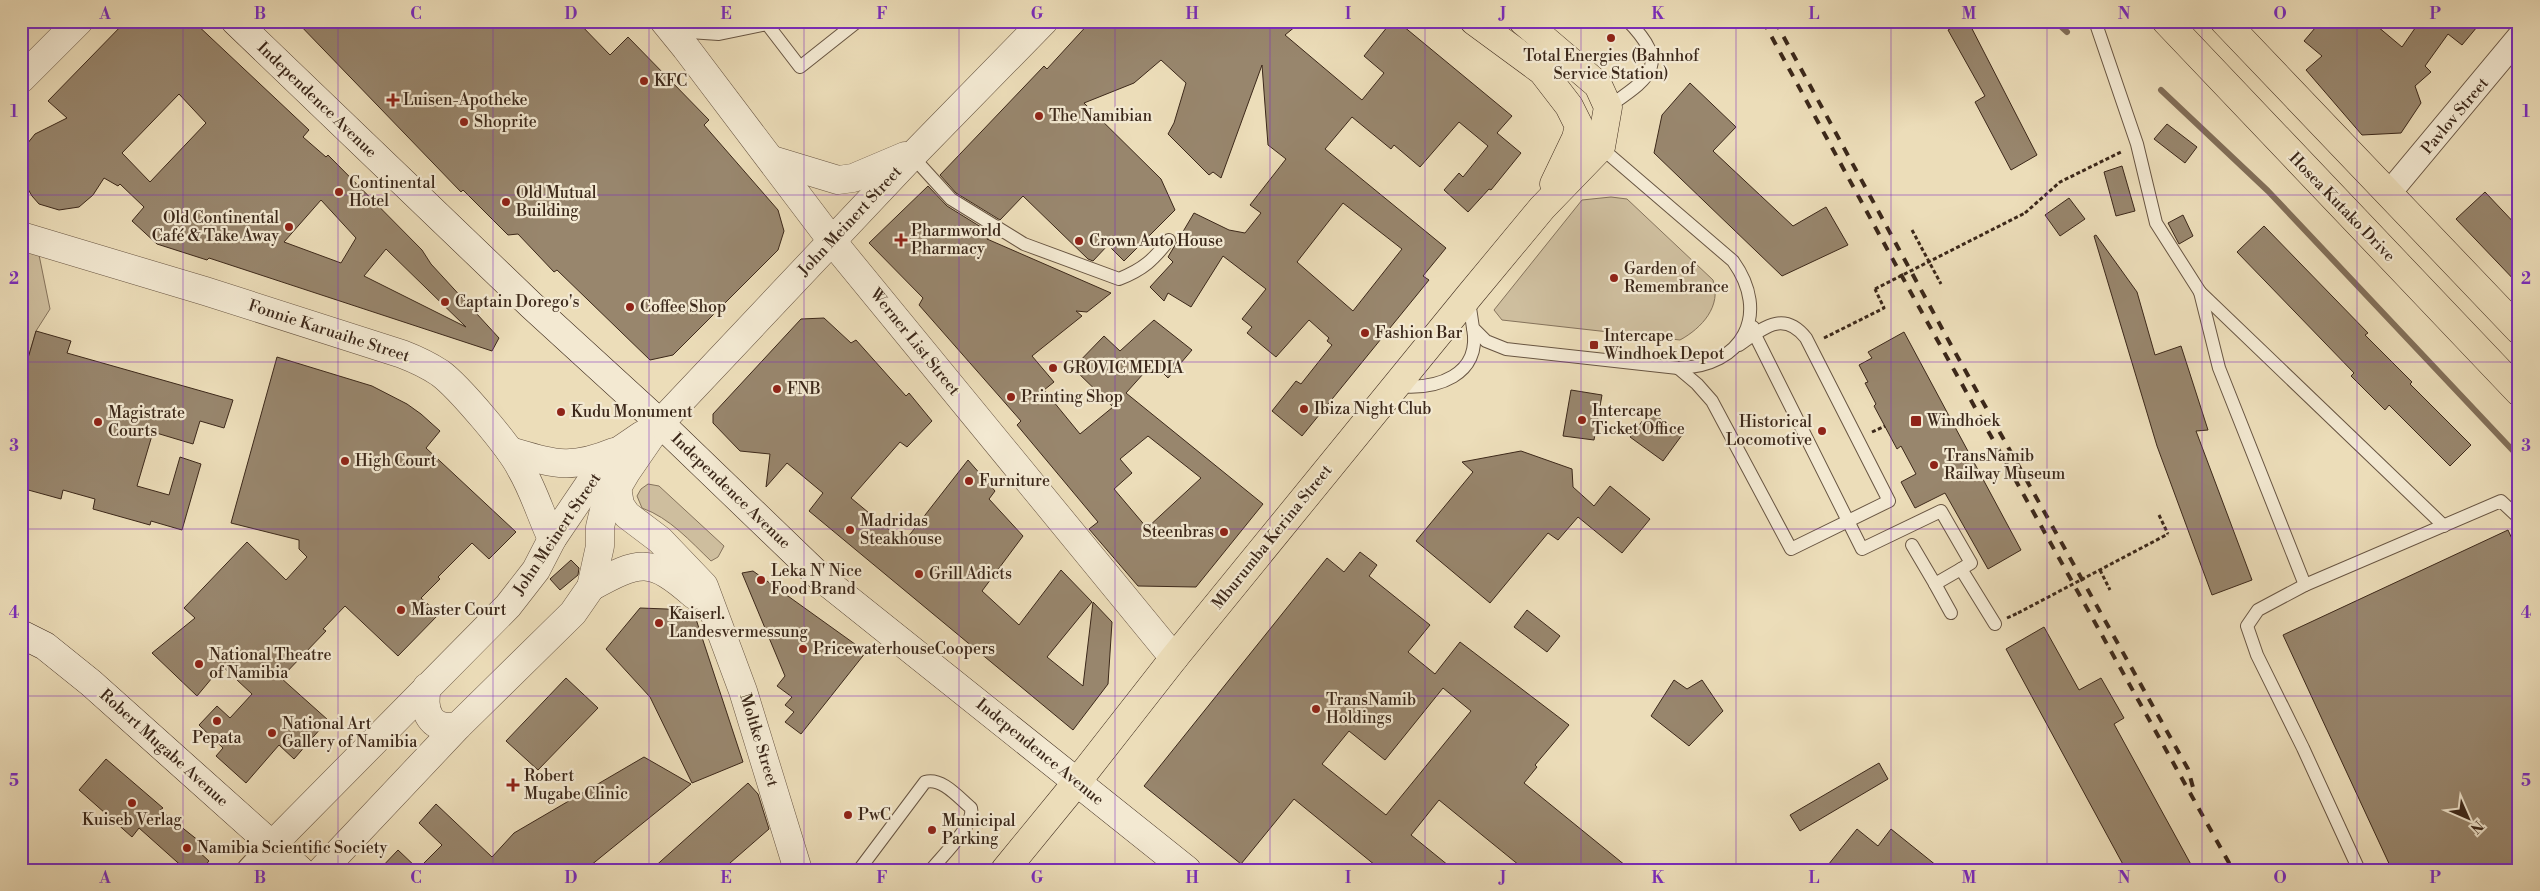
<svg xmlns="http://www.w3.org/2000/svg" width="2540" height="891" font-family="'Libre Bodoni',serif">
	<rect width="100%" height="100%" fill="#ecddb9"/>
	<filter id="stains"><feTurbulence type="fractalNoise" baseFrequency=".004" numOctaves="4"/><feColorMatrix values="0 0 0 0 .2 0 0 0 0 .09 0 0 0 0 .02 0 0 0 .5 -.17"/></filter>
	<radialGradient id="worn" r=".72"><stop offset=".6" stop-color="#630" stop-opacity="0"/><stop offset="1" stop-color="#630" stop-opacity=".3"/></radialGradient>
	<g fill="#cebe9e" stroke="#85735c">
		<path d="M1611,197L1627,199L1713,280C1722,306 1702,328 1680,340L1502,320L1494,310L1582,200Z"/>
		<polygon points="21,236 36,240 50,309 36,331 21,382"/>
		<path d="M648,484L659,486L724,546L718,557L711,561C690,541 670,518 642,508L637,496L641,489Z"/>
	</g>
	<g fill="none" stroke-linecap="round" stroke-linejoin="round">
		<g stroke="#826f59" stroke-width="6">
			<polyline points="2055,21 2067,32"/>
			<polyline points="2161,90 2268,191 2519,457"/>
		</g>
	</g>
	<g fill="#98866d" stroke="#3c281a" fill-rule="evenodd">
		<path d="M126,21H193L309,130L303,137L326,157L328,155L422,250L431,264L499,338L492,351L209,258L207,260L157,244L132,221L144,207L120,184L118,186L104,178L93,195L79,207L59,210L39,204L32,196L21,177L23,149L35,134L67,118L48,101ZM179,94L206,123L150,182L122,153ZM321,200L356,238L341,263L284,242ZM386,249L466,327L364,276Z"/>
		<polygon points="296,21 577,21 610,55 628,37 709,120 704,125 778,210 784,231 778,250 673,355 650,360 557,270 554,272 518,234 508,235 463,190 461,192"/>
		<path d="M1091,21H1152L1159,27L1169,21H1302L1285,35L1362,100L1384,73L1364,56L1392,21H1397L1512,116L1497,133L1521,153L1491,190L1489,189L1468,212L1444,190L1459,173L1463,177L1488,146L1459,122L1420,167L1394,145L1391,149L1352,117L1325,149L1446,248L1423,276L1429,280L1302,436L1272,411L1296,381L1301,384L1332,345L1327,341L1329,338L1309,320L1276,357L1247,333L1252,327L1242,319L1266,289L1223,256L1191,307L1168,293L1164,301L1150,287L1173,262L1168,257L1194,213L1229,230L1245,233L1261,213L1250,205L1286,159L1268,145L1262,65L1221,178L1213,172L1209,175L1168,134L1174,123L1186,83L1161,60L1134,83L1084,103L1161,179L1175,210L1124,261L1108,245L1093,261L1088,259L1023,196L1000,220L956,193L940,175L1044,66L1047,69ZM1343,203L1402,249L1353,311L1297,262Z"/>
		<polygon points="1964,21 1968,21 2037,155 2011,170 1975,102 1985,96 1948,30"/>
		<polygon points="2321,21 2371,21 2402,47 2420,21 2482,21 2462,45 2448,34 2425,66 2431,72 2415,86 2421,103 2401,133 2362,135 2306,70 2322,56 2304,41"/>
		<polygon points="1690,83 1736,127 1713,151 1793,226 1826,207 1848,245 1782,276 1654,153 1662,115"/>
		<polygon points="2167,124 2197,147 2185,163 2154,139"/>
		<polygon points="2122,166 2135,211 2116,216 2104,172"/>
		<path d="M928,186L947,206L989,232L987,234L991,236L987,239L1111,293L1087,312L1076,311L1082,316L1032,356L1054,382L1044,390L1080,434L1113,407L1073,368L1104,336L1120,351L1154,320L1192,350L1168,378L1153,363L1126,393L1263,504L1196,587L1138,586L1089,529L1098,522L1017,425L1021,421L919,305L923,298L869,243ZM1148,436L1201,478L1147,528L1114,489L1132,473L1120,459Z"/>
		<polygon points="2485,192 2519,228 2519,285 2456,219"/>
		<polygon points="2069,198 2085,219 2060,236 2045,215"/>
		<polygon points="2183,215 2193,236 2179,244 2168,223"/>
		<polygon points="2264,226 2368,333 2365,335 2412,382 2410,384 2471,445 2450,466 2389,405 2385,410 2351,376 2354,373 2237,252"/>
		<polygon points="2096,235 2137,292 2155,355 2181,346 2208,430 2196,431 2252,580 2212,595 2157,446 2094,236"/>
		<polygon points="824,318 851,343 856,340 906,396 909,393 932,421 907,447 900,442 851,498 904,542 968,460 995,491 989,499 1023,536 982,591 1019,625 1061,570 1092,602 1047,657 1083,686 1093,602 1112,622 1108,684 1073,730 809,511 823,493 787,463 766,487 770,454 740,451 713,423 713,414 801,319"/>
		<polygon points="36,331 71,341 67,353 233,400 224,428 200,421 193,444 153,432 137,486 169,495 180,457 201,464 182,530 151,521 150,525 93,509 95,499 63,490 61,499 21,488 21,382"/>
		<polygon points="1904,332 2021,550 1988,569 1945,493 1915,508 1901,482 1916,474 1901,446 1897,449 1874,406 1876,404 1865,383 1868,382 1859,365 1872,358 1868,352"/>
		<polygon points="277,357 372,386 407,404 421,414 440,431 426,448 516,532 489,559 472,543 438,577 440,579 421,598 439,614 398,656 345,606 323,629 326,631 281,678 328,720 294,759 279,745 246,783 216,756 223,748 199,725 217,706 230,718 252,694 222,666 197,696 152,653 195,618 184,608 247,542 286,580 307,557 299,549 299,540 231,523"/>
		<polygon points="1571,390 1602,395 1594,440 1563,436"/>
		<polygon points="1650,411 1682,435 1663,461 1630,437"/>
		<polygon points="1521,451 1572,469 1573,487 1594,506 1610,486 1650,519 1622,553 1578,517 1558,540 1548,533 1490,603 1416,541 1473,472 1462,462"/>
		<polygon points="2508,530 2519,554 2519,870 2392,870 2283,635"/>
		<path d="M1360,552L1377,565L1369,576L1430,625L1408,652L1435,674L1460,642L1569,725L1535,765L1537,767L1524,783L1631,870H1525L1439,800L1411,835L1454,870H1381L1294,799L1241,864L1144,786L1327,558L1344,572ZM1443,688L1471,711L1386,815L1322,764L1349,731L1385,760Z"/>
		<polygon points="571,560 579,568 578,575 560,590 550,579"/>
		<polygon points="753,571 866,652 801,734 785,722 794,712 785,705 792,697 777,686 785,676 742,573"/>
		<polygon points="640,608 693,610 743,762 692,783 650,697 606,649"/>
		<polygon points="1527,610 1560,636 1547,652 1514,627"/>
		<polygon points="2044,627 2079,690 2101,678 2124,718 2114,724 2194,870 2126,870 2006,649"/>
		<polygon points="566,678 598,708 538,770 506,741"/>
		<polygon points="1674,680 1687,689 1702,680 1723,711 1689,746 1651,716"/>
		<polygon points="644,757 691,784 585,870 379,870 398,850 418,869 442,845 419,823 436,804 492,857 514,833"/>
		<polygon points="106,759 163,808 160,810 204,845 198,851 209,861 201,870 186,870 139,828 132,837 79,790"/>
		<polygon points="1879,763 1888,779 1800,831 1790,815"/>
		<polygon points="748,783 758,794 769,829 722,870 651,870"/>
		<polygon points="1857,829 1878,846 1891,829 1942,870 1824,870"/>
	</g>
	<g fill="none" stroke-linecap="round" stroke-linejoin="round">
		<defs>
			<g id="service">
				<polyline points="2095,21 2137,144 2156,223 2200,292 2444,526"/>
				<polyline points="674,31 719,34 767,24 800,67 858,21"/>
				<path d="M1608,107C1649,78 1672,66 1628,21"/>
				<path d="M912,156L951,199L1024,244L1119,279C1144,269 1153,260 1169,240"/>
				<polyline points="2200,292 2219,368 2305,585"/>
				<path d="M1469,301L1473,328L1486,341L1506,349L1678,368C1743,367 1771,314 1733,261L1599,146"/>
				<polyline points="1753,327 1755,335 1862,549 1941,511 1971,563 1961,569 1995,624"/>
				<path d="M1678,368L1697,384L1712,401L1791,549L1889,501L1806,338C1783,309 1762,329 1739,345"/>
				<path d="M1397,386C1436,390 1482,376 1473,328"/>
				<polyline points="1912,545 1935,584 1961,569"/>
				<polyline points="1935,584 1951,613"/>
				<path d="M859,870L925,782C942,777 959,798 971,808C975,825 942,856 931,870"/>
				<polyline points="2359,870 2303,748 2257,655 2247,626 2258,610 2305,585 2501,501 2519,518"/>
			</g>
			<g id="minor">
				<polyline points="2389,193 2519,37"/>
				<polyline points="249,870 272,845"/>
			</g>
			<g id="tertiary">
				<polyline points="664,21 686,48 832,241 1174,658"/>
				<polyline points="21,79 79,21"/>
				<polyline points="772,160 838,180 853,178 905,156"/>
				<path d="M21,236L205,291L402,354C415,359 428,365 440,373C459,387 510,447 521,469C534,491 541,516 552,539"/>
				<path d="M510,451C555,464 570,470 614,452"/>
				<polyline points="617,487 620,505 627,515 660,540 704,586 743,691 798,870"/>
				<path d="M591,587C640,560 651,557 694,595"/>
				<path d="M427,687C422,712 430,731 458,726"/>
				<polyline points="272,845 508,606 536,570 552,539 594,477 620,450 642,435"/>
				<polyline points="322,870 458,726 573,613 591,587 600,546 600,527 604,510 627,471 660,423 912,156 1044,21"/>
			</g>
			<g id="secondary">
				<polyline points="235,21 531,305 660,423 819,576 1187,870"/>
				<polyline points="21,634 45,646 91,683 300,870"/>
			</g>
			<g id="primary">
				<polyline points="1474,21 1542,71 1569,106 1579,126 1576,138 1554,184"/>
				<polyline points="2166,21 2519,392"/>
				<polyline points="2224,21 2519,330"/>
				<polyline points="1005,870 1077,782 1174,658 1469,296 1542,208 1601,147 1608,107 1598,85 1523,21"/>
			</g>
		</defs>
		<use href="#service" stroke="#685542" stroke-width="14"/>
		<use href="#minor" stroke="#685542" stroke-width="26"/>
		<use href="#tertiary" stroke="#685542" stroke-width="29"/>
		<use href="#secondary" stroke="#3c281a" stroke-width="29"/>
		<use href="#primary" stroke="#3c281a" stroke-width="29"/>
		<g stroke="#3c281a" stroke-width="3" stroke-dasharray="4 2.5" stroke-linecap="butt">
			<polyline points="2025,213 2060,182 2123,151"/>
			<polyline points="1912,230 1941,284"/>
			<polyline points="1824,338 1884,308 1875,289"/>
			<polyline points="1872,432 1885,426"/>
			<polyline points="2159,515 2168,534"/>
			<polyline points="2100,570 2110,590"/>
			<polyline points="2007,618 2018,613"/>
		</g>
		<use href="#service" stroke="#f3e9d2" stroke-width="12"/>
		<use href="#minor" stroke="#f3e9d2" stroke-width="24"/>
		<use href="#tertiary" stroke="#f3e9d2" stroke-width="28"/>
		<use href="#secondary" stroke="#f3e9d2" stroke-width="28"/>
		<use href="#primary" stroke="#ecddb9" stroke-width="28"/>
		<g stroke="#3c281a" stroke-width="4" stroke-dasharray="9 9" stroke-linecap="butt">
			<polyline points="1763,21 1910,291 2233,870"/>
			<polyline points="1775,21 1951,345 2188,769 2194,791"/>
		</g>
		<g stroke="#3c281a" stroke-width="3" stroke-dasharray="4 2.5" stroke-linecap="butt">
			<polyline points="1875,289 2025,213"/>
			<polyline points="2018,613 2168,534"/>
		</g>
	</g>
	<path fill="none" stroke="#7b2cbf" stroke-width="1" stroke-opacity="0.55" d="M183,21V870M338,21V870M493,21V870M649,21V870M804,21V870M959,21V870M1115,21V870M1270,21V870M1425,21V870M1581,21V870M1736,21V870M1891,21V870M2047,21V870M2202,21V870M2357,21V870M21,195H2519M21,362H2519M21,529H2519M21,696H2519"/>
	<g fill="#8f2418" stroke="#f3e9d2" stroke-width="2">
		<circle cx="1611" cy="38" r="5"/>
		<circle cx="644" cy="81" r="5"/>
		<path d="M390.5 92.5h5v5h5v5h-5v5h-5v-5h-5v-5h5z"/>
		<circle cx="1039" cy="116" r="5"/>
		<circle cx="464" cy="122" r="5"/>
		<circle cx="339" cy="192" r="5"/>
		<circle cx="506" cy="202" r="5"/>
		<circle cx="289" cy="227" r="5"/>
		<path d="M898.5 232.5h5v5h5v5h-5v5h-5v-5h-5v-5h5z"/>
		<circle cx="1079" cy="241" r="5"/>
		<circle cx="1614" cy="278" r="5"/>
		<circle cx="445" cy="302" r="5"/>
		<circle cx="630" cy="307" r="5"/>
		<circle cx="1365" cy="333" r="5"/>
		<rect x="1589" y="340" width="10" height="10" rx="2.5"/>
		<circle cx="1053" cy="368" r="5"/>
		<circle cx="777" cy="389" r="5"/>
		<circle cx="1011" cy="397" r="5"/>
		<circle cx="1304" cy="409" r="5"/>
		<circle cx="561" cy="412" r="5"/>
		<circle cx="1582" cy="420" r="5"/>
		<rect x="1910" y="415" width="12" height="12" rx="2.5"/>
		<circle cx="98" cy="422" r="5"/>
		<circle cx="1822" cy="431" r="5"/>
		<circle cx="345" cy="461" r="5"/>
		<circle cx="1934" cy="465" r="5"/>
		<circle cx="969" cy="481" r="5"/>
		<circle cx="850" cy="530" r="5"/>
		<circle cx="1224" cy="532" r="5"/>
		<circle cx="919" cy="574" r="5"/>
		<circle cx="761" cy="580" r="5"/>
		<circle cx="401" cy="610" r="5"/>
		<circle cx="659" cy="623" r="5"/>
		<circle cx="803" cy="649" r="5"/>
		<circle cx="199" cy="664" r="5"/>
		<circle cx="1316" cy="709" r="5"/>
		<circle cx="217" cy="721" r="5"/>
		<circle cx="272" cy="733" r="5"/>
		<path d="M510.5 777.5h5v5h5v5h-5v5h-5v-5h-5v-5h5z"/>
		<circle cx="132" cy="803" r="5"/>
		<circle cx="848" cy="815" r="5"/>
		<circle cx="932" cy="830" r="5"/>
		<circle cx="187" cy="848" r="5"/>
	</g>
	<g text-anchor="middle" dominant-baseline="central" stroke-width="4.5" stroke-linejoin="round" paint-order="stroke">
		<g font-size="16" fill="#3c281a" stroke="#f3e9d2" text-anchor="start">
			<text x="1611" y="56" text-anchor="middle">Total Energies (Bahnhof<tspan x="1611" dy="18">Service Station)</tspan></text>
			<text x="654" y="81">KFC</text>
			<text x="403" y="100">Luisen-Apotheke</text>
			<text x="1049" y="116">The Namibian</text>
			<text x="474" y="122">Shoprite</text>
			<text x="349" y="183">Continental<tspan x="349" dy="18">Hotel</tspan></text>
			<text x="516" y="193">Old Mutual<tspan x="516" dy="18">Building</tspan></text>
			<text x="279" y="218" text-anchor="end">Old Continental<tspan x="279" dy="18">Café &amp; Take Away</tspan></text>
			<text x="911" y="231">Pharmworld<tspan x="911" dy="18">Pharmacy</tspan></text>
			<text x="1089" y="241">Crown Auto House</text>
			<text x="1624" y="269">Garden of<tspan x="1624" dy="18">Remembrance</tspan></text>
			<text x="455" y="302">Captain Dorego's</text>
			<text x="640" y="307">Coffee Shop</text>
			<text x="1375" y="333">Fashion Bar</text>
			<text x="1604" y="336">Intercape<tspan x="1604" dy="18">Windhoek Depot</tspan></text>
			<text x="1063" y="368">GROVIC MEDIA</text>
			<text x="787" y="389">FNB</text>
			<text x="1021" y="397">Printing Shop</text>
			<text x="1314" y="409">Ibiza Night Club</text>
			<text x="1592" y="411">Intercape<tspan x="1592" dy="18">Ticket Office</tspan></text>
			<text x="571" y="412">Kudu Monument</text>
			<text x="108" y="413">Magistrate<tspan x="108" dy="18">Courts</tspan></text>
			<text x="1927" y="421">Windhoek</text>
			<text x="1812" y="422" text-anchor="end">Historical<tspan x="1812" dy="18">Locomotive</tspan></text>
			<text x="1944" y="456">TransNamib<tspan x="1944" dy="18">Railway Museum</tspan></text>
			<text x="355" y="461">High Court</text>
			<text x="979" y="481">Furniture</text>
			<text x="860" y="521">Madridas<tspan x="860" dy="18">Steakhouse</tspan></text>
			<text x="1214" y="532" text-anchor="end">Steenbras</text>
			<text x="771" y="571">Leka N' Nice<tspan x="771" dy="18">Food Brand</tspan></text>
			<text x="929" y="574">Grill Adicts</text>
			<text x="411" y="610">Master Court</text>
			<text x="669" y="614">Kaiserl.<tspan x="669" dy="18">Landesvermessung</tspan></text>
			<text x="813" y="649">PricewaterhouseCoopers</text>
			<text x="209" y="655">National Theatre<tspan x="209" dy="18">of Namibia</tspan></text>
			<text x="1326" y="700">TransNamib<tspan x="1326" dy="18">Holdings</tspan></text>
			<text x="282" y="724">National Art<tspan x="282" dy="18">Gallery of Namibia</tspan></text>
			<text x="217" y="738" text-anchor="middle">Pepata</text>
			<text x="524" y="776">Robert<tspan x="524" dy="18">Mugabe Clinic</tspan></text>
			<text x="858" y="815">PwC</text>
			<text x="132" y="820" text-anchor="middle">Kuiseb Verlag</text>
			<text x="942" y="821">Municipal<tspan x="942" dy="18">Parking</tspan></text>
			<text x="197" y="848">Namibia Scientific Society</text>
		</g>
		<g font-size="16" fill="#3c281a" stroke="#f3e9d2">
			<text transform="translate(317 100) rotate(44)">Independence Avenue</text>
			<text transform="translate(2455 116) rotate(-50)">Pavlov Street</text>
			<text transform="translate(2342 207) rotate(46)">Hosea Kutako Drive</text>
			<text transform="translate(850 221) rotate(-47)">John Meinert Street</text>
			<text transform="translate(329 331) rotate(18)">Fonnie Karuaihe Street</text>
			<text transform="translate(915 342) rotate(51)">Werner List Street</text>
			<text transform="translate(731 491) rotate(44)">Independence Avenue</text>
			<text transform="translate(557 534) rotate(-56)">John Meinert Street</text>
			<text transform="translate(1272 537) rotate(-51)">Mburumba Kerina Street</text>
			<text transform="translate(759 740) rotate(73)">Moltke Street</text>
			<text transform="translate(164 748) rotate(42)">Robert Mugabe Avenue</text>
			<text transform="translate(1040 752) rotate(39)">Independence Avenue</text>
		</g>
	</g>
	<rect width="2540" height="891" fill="none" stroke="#ecddb9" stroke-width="55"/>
	<g transform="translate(2468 818) rotate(135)" stroke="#f3e9d2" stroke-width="4" paint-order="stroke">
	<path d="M0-4L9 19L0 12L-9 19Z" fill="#3c281a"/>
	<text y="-8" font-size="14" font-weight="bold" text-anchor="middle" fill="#3c281a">N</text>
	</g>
	<rect x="28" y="28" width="2484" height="836" fill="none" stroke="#7b2cbf" stroke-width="2"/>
	<g font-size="16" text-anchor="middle" font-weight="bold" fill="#7b2cbf">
		<text x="105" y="19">A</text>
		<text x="260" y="19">B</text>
		<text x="416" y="19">C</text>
		<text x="571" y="19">D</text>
		<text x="726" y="19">E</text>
		<text x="882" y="19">F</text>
		<text x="1037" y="19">G</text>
		<text x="1192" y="19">H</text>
		<text x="1348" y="19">I</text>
		<text x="1503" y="19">J</text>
		<text x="1658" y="19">K</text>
		<text x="1814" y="19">L</text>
		<text x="1969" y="19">M</text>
		<text x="2124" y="19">N</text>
		<text x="2280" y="19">O</text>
		<text x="2435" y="19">P</text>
		<text x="14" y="117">1</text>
		<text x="2526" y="117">1</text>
		<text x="14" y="284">2</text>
		<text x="2526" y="284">2</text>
		<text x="14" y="451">3</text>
		<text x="2526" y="451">3</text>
		<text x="14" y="618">4</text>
		<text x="2526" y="618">4</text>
		<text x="14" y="786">5</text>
		<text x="2526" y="786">5</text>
		<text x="105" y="883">A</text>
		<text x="260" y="883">B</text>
		<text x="416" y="883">C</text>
		<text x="571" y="883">D</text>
		<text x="726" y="883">E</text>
		<text x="882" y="883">F</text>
		<text x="1037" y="883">G</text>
		<text x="1192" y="883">H</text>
		<text x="1348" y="883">I</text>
		<text x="1503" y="883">J</text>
		<text x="1658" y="883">K</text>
		<text x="1814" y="883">L</text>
		<text x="1969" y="883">M</text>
		<text x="2124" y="883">N</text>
		<text x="2280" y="883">O</text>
		<text x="2435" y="883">P</text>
	</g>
	<rect width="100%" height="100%" filter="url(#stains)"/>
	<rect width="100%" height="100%" fill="url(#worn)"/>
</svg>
